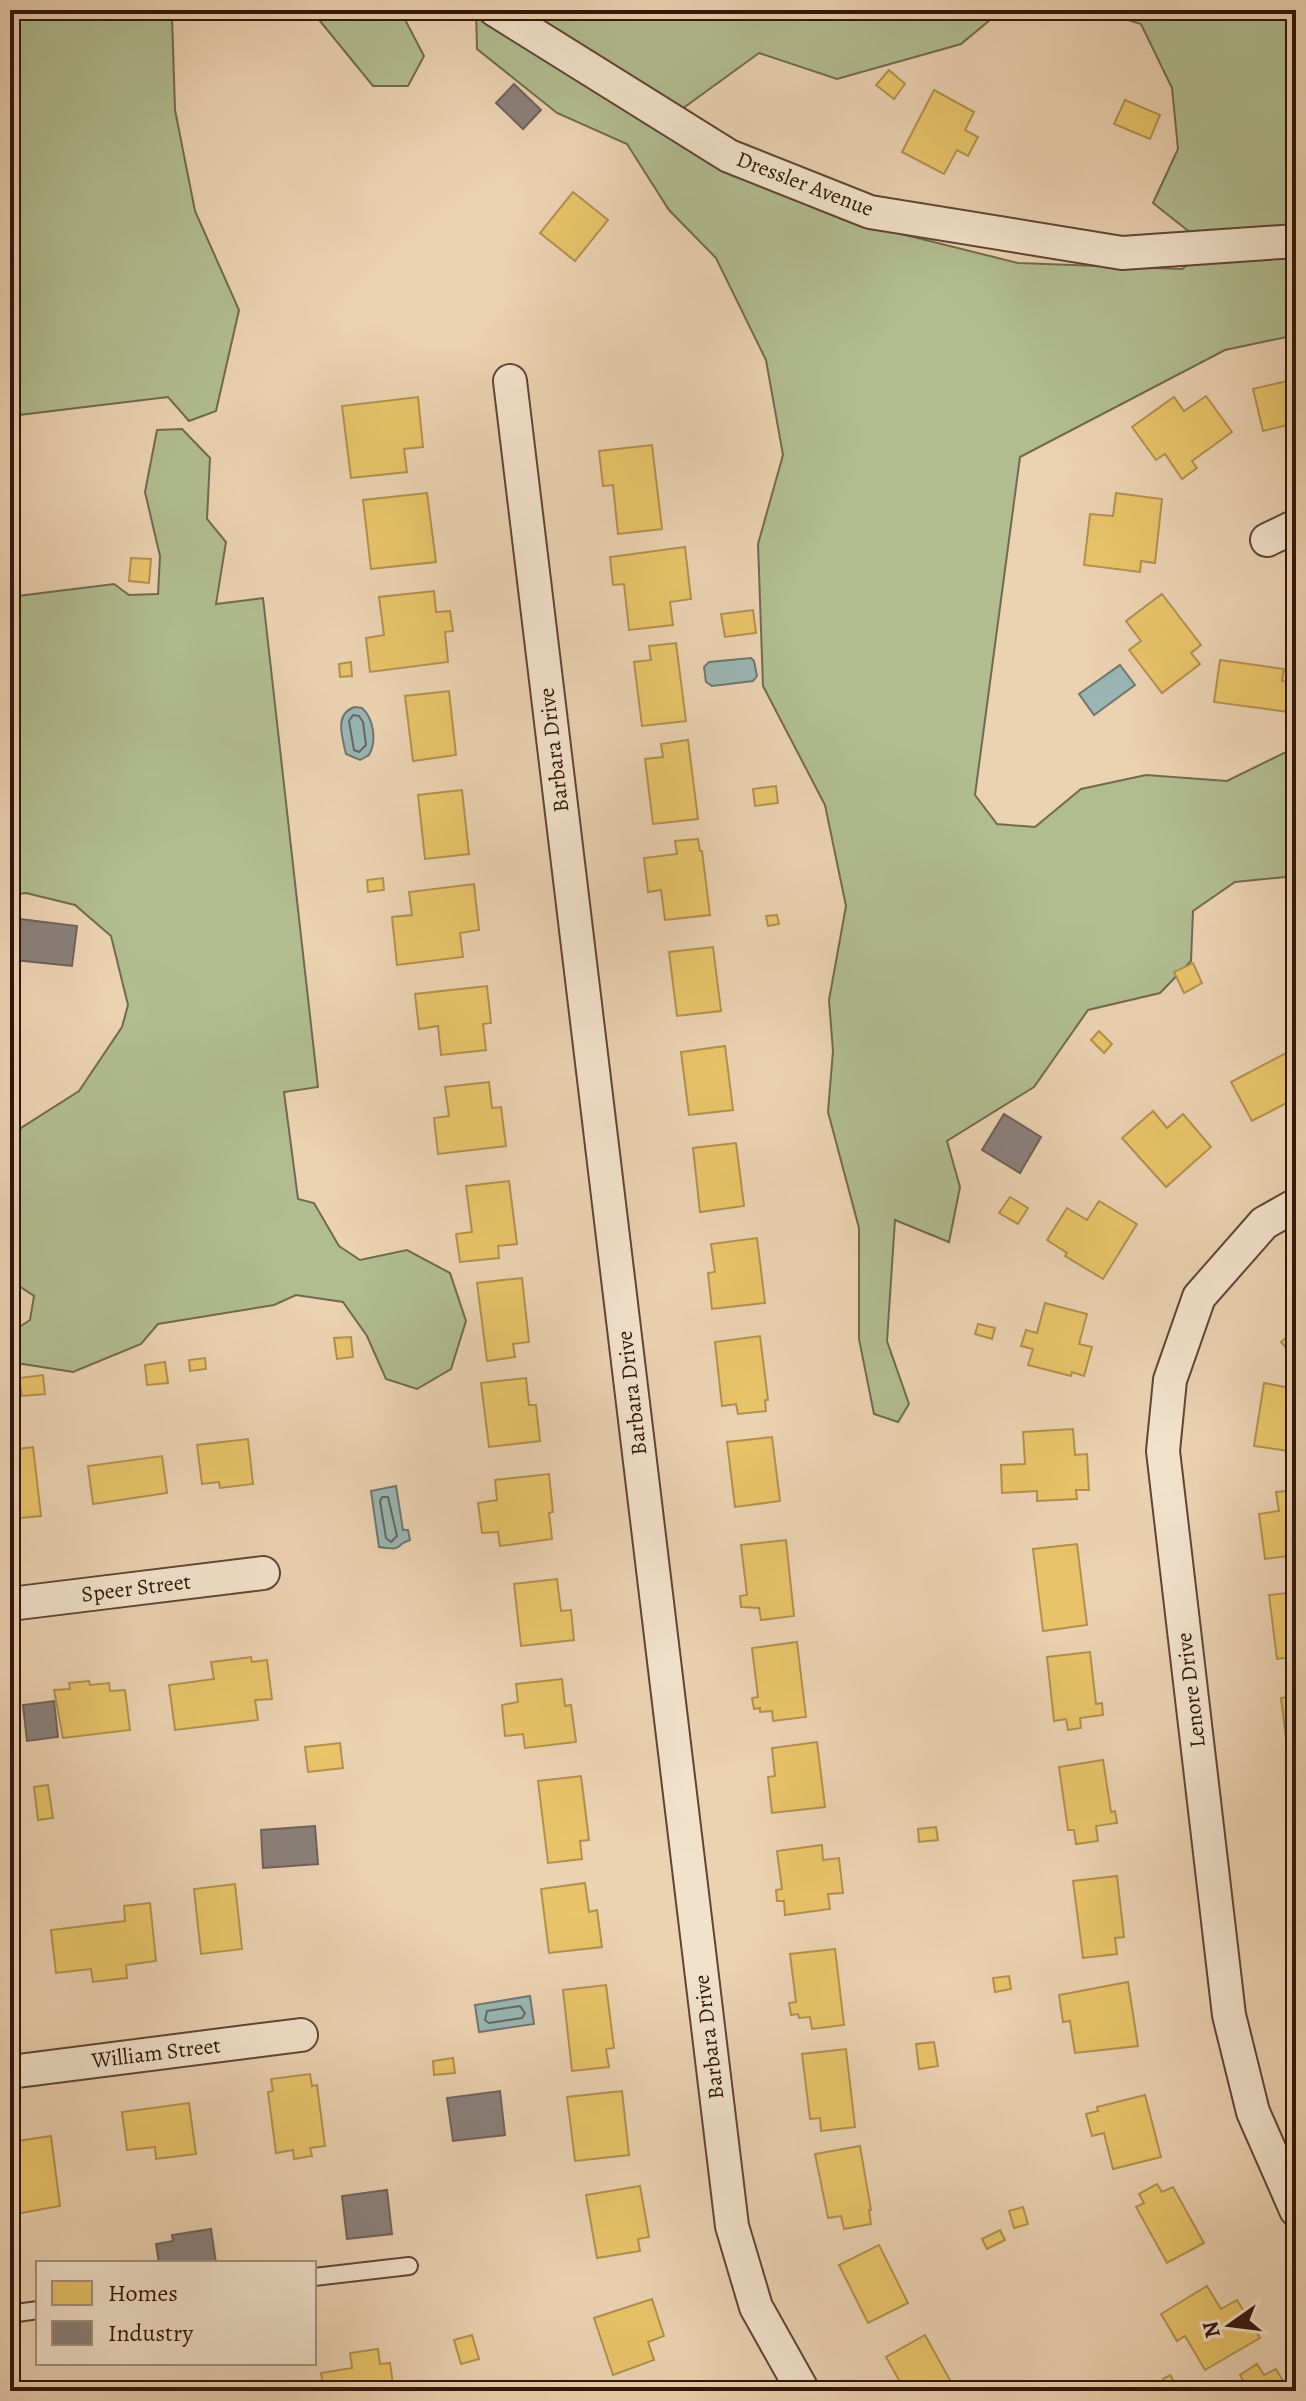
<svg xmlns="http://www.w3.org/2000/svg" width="1306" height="2401" font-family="Alegreya,serif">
	<rect width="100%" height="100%" fill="#ebd2b1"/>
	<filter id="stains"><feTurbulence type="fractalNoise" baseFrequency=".0025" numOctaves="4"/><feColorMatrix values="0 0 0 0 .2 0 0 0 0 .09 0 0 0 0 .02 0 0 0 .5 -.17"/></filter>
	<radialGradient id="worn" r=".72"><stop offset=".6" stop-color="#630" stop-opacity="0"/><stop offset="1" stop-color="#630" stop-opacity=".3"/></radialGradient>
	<g fill="#b1bd91" stroke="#726a4e" stroke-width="2">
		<polygon points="10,10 182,10 172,16 175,110 195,211 239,310 216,411 189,421 168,397 10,416"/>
		<polygon points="311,10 400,10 424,56 408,86 373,86"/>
		<polygon points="476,10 489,10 728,158 841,219 1018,263 1182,269 1203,253 1296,245 1296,335 1225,350 1020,457 975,795 997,824 1035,827 1081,789 1146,775 1227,781 1296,747 1296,876 1235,882 1193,911 1191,961 1160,993 1088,1010 1034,1087 947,1141 960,1187 949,1242 895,1220 887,1341 909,1404 898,1422 874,1414 859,1339 859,1228 828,1112 833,1051 829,1000 846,906 825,805 763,686 758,544 783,455 766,360 716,258 669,210 627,144 557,113 477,49"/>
		<polygon points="506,10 1002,10 961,44 837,79 759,53 675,114"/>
		<polygon points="1096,10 1296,10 1296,233 1201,241 1153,203 1178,149 1172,88 1141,24"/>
		<polygon points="182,429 210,458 207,519 226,542 216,604 263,598 318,1087 284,1092 298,1199 314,1203 339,1246 360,1260 407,1250 450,1273 466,1321 451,1369 417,1389 386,1379 367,1336 343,1302 296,1295 274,1305 158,1324 141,1344 73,1372 17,1363 10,1333 30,1320 34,1296 10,1280 10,1155 21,1128 79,1091 122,1027 128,1005 111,936 75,905 26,893 10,895 10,597 114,584 129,595 158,594 160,556 145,492 157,430"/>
	</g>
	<g fill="#99b6b3" stroke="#707670" stroke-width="2">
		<polygon points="751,658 754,661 757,676 753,681 712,686 706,682 704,667 709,662"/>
		<polygon points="1120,665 1135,685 1094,715 1079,694"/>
		<path d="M355,707L362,708C374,719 377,741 369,755L360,760L346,754C342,737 334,713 355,707Z"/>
		<path d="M396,1486L403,1530H408L410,1540C392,1546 406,1551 379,1547L371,1491Z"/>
		<polygon points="530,1996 534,2024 479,2032 475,2005"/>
	</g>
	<g fill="#e9c46a" stroke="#b2904e" stroke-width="2">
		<polygon points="889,70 905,84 894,99 876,85"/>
		<polygon points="934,90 974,112 965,130 978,137 968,156 957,150 944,174 902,152"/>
		<polygon points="1125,100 1160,115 1150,139 1114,124"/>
		<polygon points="573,192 608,220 575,261 540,233"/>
		<polygon points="1296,379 1296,423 1263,431 1253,389"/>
		<polygon points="1206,396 1232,432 1192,461 1197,468 1182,479 1165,454 1156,460 1132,427 1174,397 1184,411"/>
		<polygon points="418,397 423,447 404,449 407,472 351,478 342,406"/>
		<polygon points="652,445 662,529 618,534 613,485 603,486 599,451"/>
		<polygon points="427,493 436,562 371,569 363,500"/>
		<polygon points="1116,493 1162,499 1155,563 1141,561 1140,572 1084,565 1090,514 1113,516"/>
		<polygon points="685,547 691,599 670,602 673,625 629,630 624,584 613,585 610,557"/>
		<polygon points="131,558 151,559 149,583 129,581"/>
		<polygon points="434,591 436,612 450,611 453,631 445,632 448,662 370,672 366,638 384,635 379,597"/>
		<polygon points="1162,594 1201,645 1191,653 1200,664 1162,693 1129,650 1141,641 1126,621"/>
		<polygon points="753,610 756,633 725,637 721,614"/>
		<polygon points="676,643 686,721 642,726 634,662 651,660 649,646"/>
		<polygon points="1220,660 1284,669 1282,681 1296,683 1296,713 1214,702"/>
		<polygon points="351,662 352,676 340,677 339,664"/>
		<polygon points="449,691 456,755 413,761 405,696"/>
		<polygon points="688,740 698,819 653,824 645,759 663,757 661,744"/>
		<polygon points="776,786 778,803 755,806 753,789"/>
		<polygon points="462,790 469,854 425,859 418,795"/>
		<polygon points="698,839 700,851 702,851 710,915 665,920 661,890 648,892 644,858 677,854 675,841"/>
		<polygon points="383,878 384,890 368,892 367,880"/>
		<polygon points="474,884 479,930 460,933 463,957 397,965 392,917 412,915 409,892"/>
		<polygon points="777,915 779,924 768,926 766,916"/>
		<polygon points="713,947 721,1011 677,1016 669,952"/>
		<polygon points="1193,963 1202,983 1184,993 1174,972"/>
		<polygon points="487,986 491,1023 483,1024 486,1050 441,1055 438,1026 419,1029 415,994"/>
		<polygon points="1099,1031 1112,1044 1104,1053 1091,1040"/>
		<polygon points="725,1046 733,1110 689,1115 681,1052"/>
		<polygon points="1288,1052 1296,1068 1296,1098 1252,1121 1231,1082"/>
		<polygon points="489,1082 492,1108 501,1107 506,1146 438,1154 434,1118 449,1116 445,1087"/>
		<polygon points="1153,1111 1167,1128 1183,1114 1211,1147 1166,1187 1122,1138"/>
		<polygon points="736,1143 744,1206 700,1212 693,1148"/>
		<polygon points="509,1181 517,1244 498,1246 499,1258 460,1262 456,1234 472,1232 466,1186"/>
		<polygon points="1010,1197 1028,1208 1018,1224 999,1213"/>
		<polygon points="1099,1201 1137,1224 1103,1279 1065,1256 1067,1253 1047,1240 1067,1208 1087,1220"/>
		<polygon points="757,1238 765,1303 712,1309 708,1273 715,1272 711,1244"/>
		<polygon points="522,1278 529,1342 513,1344 515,1357 487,1361 477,1283"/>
		<polygon points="1045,1303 1087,1314 1079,1344 1092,1347 1084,1376 1072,1372 1071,1376 1028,1365 1033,1349 1021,1346 1026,1330 1037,1333"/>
		<polygon points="978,1324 995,1328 992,1339 975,1334"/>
		<polygon points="1296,1329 1296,1360 1281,1342"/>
		<polygon points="760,1336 768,1400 765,1400 766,1411 738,1414 736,1404 722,1406 715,1342"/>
		<polygon points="351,1337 353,1357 337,1359 334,1338"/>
		<polygon points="205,1358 206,1369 190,1371 189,1360"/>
		<polygon points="165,1362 168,1383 147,1385 145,1365"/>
		<polygon points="43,1375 45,1394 22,1396 19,1378"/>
		<polygon points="526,1378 529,1405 536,1405 540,1441 489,1447 481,1383"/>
		<polygon points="1264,1383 1296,1389 1296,1452 1254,1446"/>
		<polygon points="1073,1429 1075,1455 1087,1454 1089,1490 1076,1490 1077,1499 1037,1501 1037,1491 1002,1493 1001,1465 1025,1464 1023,1432"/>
		<polygon points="772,1437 780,1501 735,1507 727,1442"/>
		<polygon points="248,1439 253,1484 220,1488 219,1482 202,1484 197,1445"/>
		<polygon points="33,1447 41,1516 10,1519 10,1450"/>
		<polygon points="162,1456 167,1493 93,1504 88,1466"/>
		<polygon points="549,1474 553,1512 549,1513 552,1539 500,1546 498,1532 482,1533 478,1503 497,1500 495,1480"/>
		<polygon points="1296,1490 1296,1555 1265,1559 1259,1514 1279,1511 1276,1492"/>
		<polygon points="786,1540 794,1616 761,1620 759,1608 741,1607 740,1596 747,1595 741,1545"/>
		<polygon points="1077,1544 1087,1625 1043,1631 1033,1549"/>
		<polygon points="557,1579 561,1611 571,1610 574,1640 521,1646 514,1584"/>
		<polygon points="1296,1592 1296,1668 1294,1669 1293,1657 1277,1659 1269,1595"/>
		<polygon points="797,1642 806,1717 773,1721 772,1711 760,1712 760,1708 754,1709 752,1698 758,1697 752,1648"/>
		<polygon points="1090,1652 1096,1704 1102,1703 1103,1715 1080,1718 1081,1728 1068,1730 1066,1719 1054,1721 1047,1657"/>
		<polygon points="251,1657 252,1662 267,1660 272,1699 255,1700 258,1720 175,1730 169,1685 214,1679 211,1662"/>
		<polygon points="562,1679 565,1706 571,1705 576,1742 525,1748 523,1734 505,1736 502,1705 518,1702 516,1684"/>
		<polygon points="89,1681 90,1685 109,1683 110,1691 125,1690 130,1730 63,1738 54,1690 70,1689 69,1683"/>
		<polygon points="1296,1696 1296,1761 1289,1761 1281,1698"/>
		<polygon points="817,1742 825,1807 772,1813 768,1777 775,1776 772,1748"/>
		<polygon points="340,1743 343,1768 308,1772 305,1747"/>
		<polygon points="1103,1760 1111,1812 1115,1811 1117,1823 1096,1826 1098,1841 1076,1844 1074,1830 1068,1830 1059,1767"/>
		<polygon points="581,1776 589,1840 580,1841 582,1859 548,1863 538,1781"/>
		<polygon points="48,1785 53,1818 38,1820 34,1787"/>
		<polygon points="936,1827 938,1840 919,1842 918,1829"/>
		<polygon points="822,1845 823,1860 839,1858 843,1893 828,1894 830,1909 785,1915 784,1901 777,1901 776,1890 782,1889 777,1851"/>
		<polygon points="1117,1876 1124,1937 1115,1938 1117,1954 1083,1958 1073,1881"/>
		<polygon points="585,1883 589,1912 597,1910 602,1947 549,1953 541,1889"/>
		<polygon points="235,1884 242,1949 201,1954 194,1889"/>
		<polygon points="150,1903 156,1961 126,1965 127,1978 93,1982 91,1969 56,1973 51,1930 125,1921 124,1906"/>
		<polygon points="835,1949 844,2025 812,2029 810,2017 799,2018 798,2014 791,2015 789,2003 796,2002 790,1954"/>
		<polygon points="1009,1976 1011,1989 995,1992 993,1978"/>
		<polygon points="1128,1982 1138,2046 1075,2053 1070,2021 1063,2022 1059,1995"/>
		<polygon points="606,1985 614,2048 606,2049 609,2067 572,2071 563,1990"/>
		<polygon points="934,2042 938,2066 919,2069 916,2044"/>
		<polygon points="846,2049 855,2127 821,2131 820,2118 810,2119 802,2054"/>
		<polygon points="453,2058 455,2073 434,2075 433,2061"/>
		<polygon points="310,2074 312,2086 317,2085 325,2146 310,2148 312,2156 294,2159 293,2150 276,2153 268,2092 273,2091 271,2079"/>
		<polygon points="622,2091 629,2155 575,2161 567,2097"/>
		<polygon points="1145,2095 1161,2157 1113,2169 1104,2133 1092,2136 1086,2114 1098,2111 1097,2107"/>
		<polygon points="189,2103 196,2154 156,2159 155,2147 127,2150 122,2112"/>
		<polygon points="51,2136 60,2206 10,2215 10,2160 19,2158 17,2141"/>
		<polygon points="860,2146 871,2210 869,2210 871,2224 844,2229 841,2216 828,2218 815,2154"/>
		<polygon points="1157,2184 1162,2192 1173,2187 1204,2243 1167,2263 1136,2207 1144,2203 1139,2194"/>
		<polygon points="640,2186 649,2237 638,2239 640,2251 597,2258 586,2195"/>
		<polygon points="1023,2207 1028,2224 1014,2228 1009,2211"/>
		<polygon points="1000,2230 1005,2240 987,2249 982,2239"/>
		<polygon points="879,2245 908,2303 868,2323 839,2265"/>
		<polygon points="1207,2286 1221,2309 1237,2300 1260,2338 1205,2370 1185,2336 1177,2341 1161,2314"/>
		<polygon points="652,2299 664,2336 648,2342 654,2360 613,2375 594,2318"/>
		<polygon points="472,2335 479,2359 461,2364 454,2340"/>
		<polygon points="925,2335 956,2391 905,2391 886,2357"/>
		<polygon points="378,2349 380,2364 390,2363 394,2391 324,2391 321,2373 352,2368 350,2353"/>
		<polygon points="1257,2364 1264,2375 1276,2369 1289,2391 1240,2391 1246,2386 1240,2375"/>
		<polygon points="1170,2375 1180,2391 1171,2391 1163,2379"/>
	</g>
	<g fill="#8a817c" stroke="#70615a" stroke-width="2">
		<polygon points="514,84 541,110 523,129 496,103"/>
		<polygon points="20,919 77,926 72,966 15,960"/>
		<polygon points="1004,1114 1041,1137 1020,1173 982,1150"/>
		<polygon points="54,1701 58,1737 27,1741 23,1705"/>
		<polygon points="315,1826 318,1864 263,1868 261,1830"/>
		<polygon points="500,2091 505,2135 453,2141 447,2098"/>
		<polygon points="387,2190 392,2234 347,2239 342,2196"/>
		<polygon points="211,2229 216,2263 159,2263 156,2244 173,2241 172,2235"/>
	</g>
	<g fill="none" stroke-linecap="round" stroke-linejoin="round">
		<g stroke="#66665f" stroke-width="2">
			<polygon points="353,715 359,716 363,722 366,745 359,752 354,750 349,721"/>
			<polygon points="388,1497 397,1536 391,1542 386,1538 380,1501 382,1497"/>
			<polygon points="520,2006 525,2013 522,2018 489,2023 485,2020 487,2011"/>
		</g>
		<defs>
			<g id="lane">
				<polyline points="314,2277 409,2266"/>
				<polyline points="10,2314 38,2310"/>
			</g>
			<g id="street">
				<polyline points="495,10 729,156 870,212 1122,253 1296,241"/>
				<polyline points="510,381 732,2226 756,2307 803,2391"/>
				<polyline points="1267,540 1296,526"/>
				<polyline points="1296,1205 1264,1223 1199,1297 1170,1380 1163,1451 1229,2015 1253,2112 1296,2210"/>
				<polyline points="10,1604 263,1573"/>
				<polyline points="10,2072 301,2035"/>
			</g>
		</defs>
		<use href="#lane" stroke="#604534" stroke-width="20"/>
		<use href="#street" stroke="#604534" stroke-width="36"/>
		<use href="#lane" stroke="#f2e2cc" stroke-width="16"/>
		<use href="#street" stroke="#f2e2cc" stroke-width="32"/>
	</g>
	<g text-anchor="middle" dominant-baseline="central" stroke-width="8" stroke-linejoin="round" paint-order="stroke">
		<g font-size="22" fill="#32160b" stroke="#f2e2cc">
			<text transform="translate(805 184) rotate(21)">Dressler Avenue</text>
			<text transform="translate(554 750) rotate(-97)">Barbara Drive</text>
			<text transform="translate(632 1393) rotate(-97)">Barbara Drive</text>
			<text transform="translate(136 1588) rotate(-7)">Speer Street</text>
			<text transform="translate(1191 1690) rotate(-97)">Lenore Drive</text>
			<text transform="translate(709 2037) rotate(-97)">Barbara Drive</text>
			<text transform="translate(156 2053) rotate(-7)">William Street</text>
		</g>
	</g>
	<rect width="1306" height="2401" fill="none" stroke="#ebd2b1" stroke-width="40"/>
	<rect x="12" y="12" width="1282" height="2377" fill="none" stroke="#32160b" stroke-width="4"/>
	<rect x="20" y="20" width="1266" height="2361" fill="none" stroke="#32160b" stroke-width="2"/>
	<rect x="36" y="2261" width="280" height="104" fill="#f2e2cc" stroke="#a5907f" stroke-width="2"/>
	<rect x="52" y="2281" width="40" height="24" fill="#e9c46a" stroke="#a5907f" stroke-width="2"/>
	<text x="108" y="2301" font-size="24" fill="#32160b">Homes</text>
	<rect x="52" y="2321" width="40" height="24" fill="#8a817c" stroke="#a5907f" stroke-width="2"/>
	<text x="108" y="2341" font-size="24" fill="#32160b">Industry</text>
	<g transform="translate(1230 2325) rotate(256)" stroke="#f2e2cc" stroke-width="6" paint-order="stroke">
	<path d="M0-6L14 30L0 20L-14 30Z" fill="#32160b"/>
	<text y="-12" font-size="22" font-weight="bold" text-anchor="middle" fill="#32160b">N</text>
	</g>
	<rect width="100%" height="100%" filter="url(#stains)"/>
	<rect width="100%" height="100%" fill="url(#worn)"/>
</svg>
